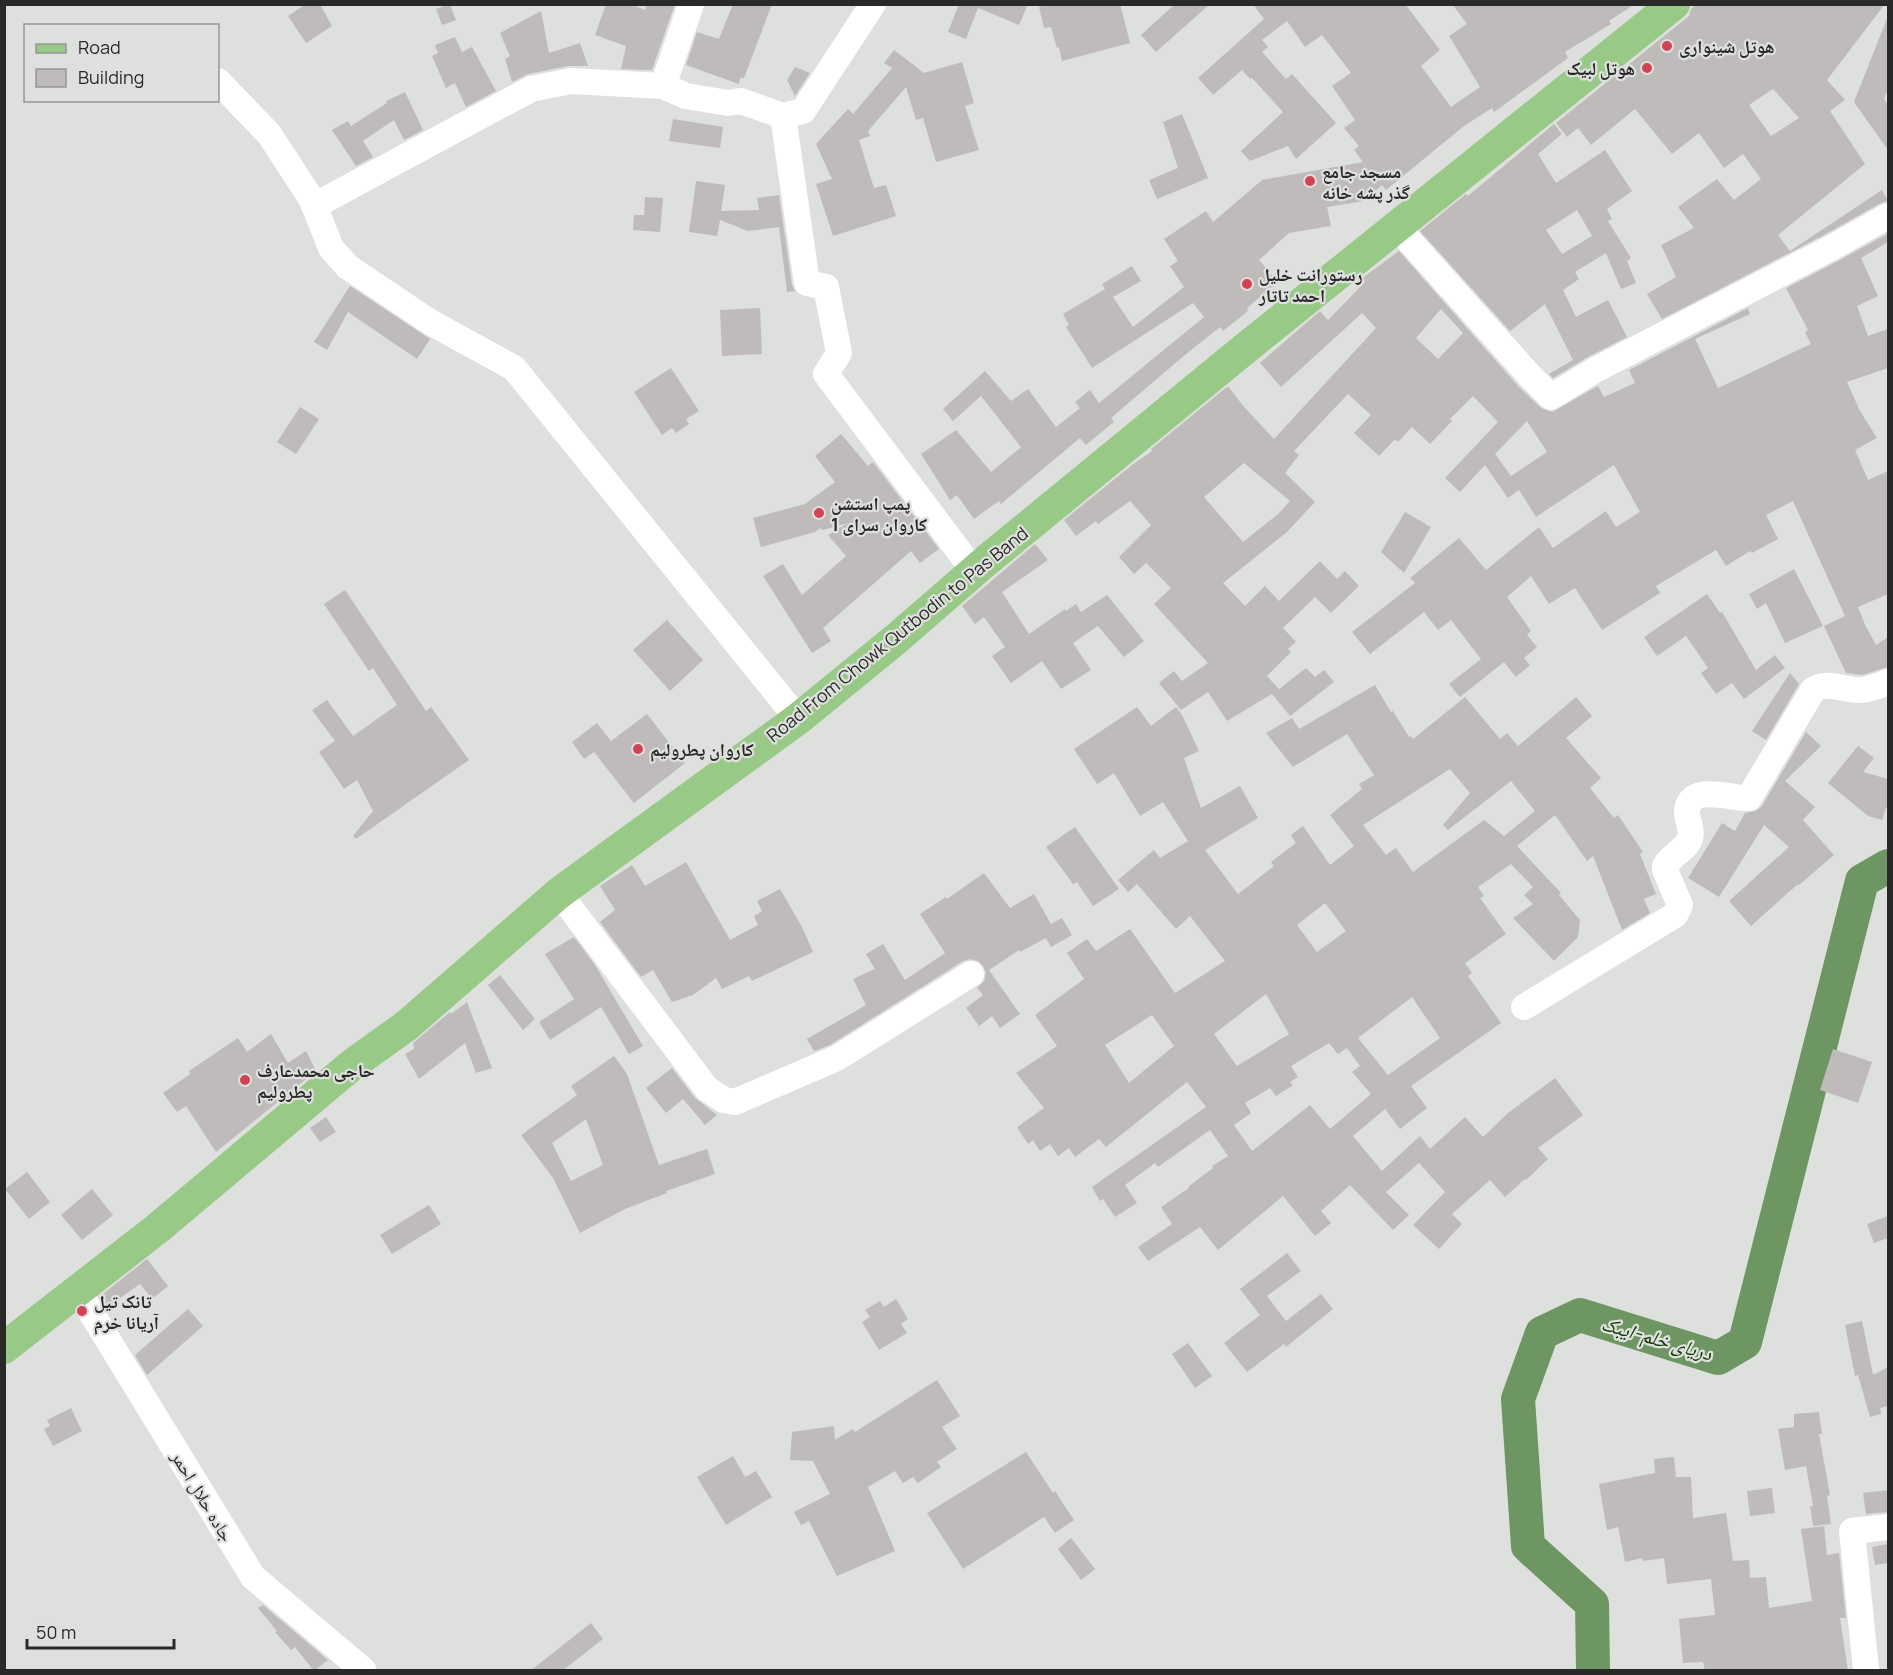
<svg xmlns="http://www.w3.org/2000/svg" width="1893" height="1675" font-family="Manrope,'Noto Naskh Arabic',sans-serif">
	<rect width="100%" height="100%" fill="#dde0dd"/>
	<g fill="none" stroke-linecap="round" stroke-linejoin="round">
		<polyline stroke="#6e9662" stroke-width="34" points="1593,1670 1592,1604 1528,1546 1518,1399 1542,1333 1580,1315 1718,1358 1745,1342 1862,881 1888,866"/>
	</g>
	<g fill="#bfbbbb" fill-rule="evenodd">
		<polygon points="306,4 320,4 332,26 306,43 288,16"/>
		<polygon points="450,4 456,20 442,25 436,9"/>
		<polygon points="606,4 630,4 645,10 647,4 675,4 652,70 621,69 626,46 595,35"/>
		<polygon points="733,4 772,4 744,78 740,78 739,84 686,65 697,32 719,39"/>
		<polygon points="959,4 1028,4 1019,25 978,8 966,39 948,32"/>
		<polygon points="1048,4 1120,4 1130,43 1062,61 1059,47 1057,48 1051,27 1044,28 1039,7"/>
		<polygon points="1175,4 1210,4 1156,52 1141,35"/>
		<polygon points="1253,4 1405,4 1440,50 1421,66 1451,107 1480,87 1449,36 1467,24 1452,4 1635,4 1609,21 1611,24 1565,52 1568,58 1512,99 1494,112 1492,108 1464,126 1386,190 1382,185 1364,201 1327,207 1331,226 1289,233 1259,260 1278,282 1247,308 1248,311 1223,331 1220,327 1186,354 1111,418 1114,422 1086,445 1080,438 1001,504 999,501 974,519 957,495 950,500 921,454 956,430 991,472 1021,447 981,396 953,421 943,409 985,371 1011,401 1028,389 1056,427 1080,408 1075,402 1090,390 1099,403 1204,317 1193,303 1092,368 1066,327 1069,325 1063,314 1105,289 1102,284 1132,266 1141,281 1113,297 1133,327 1184,287 1170,266 1178,261 1164,239 1206,211 1213,222 1262,180 1363,162 1354,150 1359,146 1344,128 1355,120 1332,86 1351,73 1322,35 1305,47 1287,21 1262,40 1268,47 1262,52 1286,79 1292,74 1336,123 1296,159 1288,146 1250,161 1241,151 1283,112 1252,78 1250,79 1242,70 1213,95 1198,78 1264,19"/>
		<path d="M1697,4H1885L1827,80L1845,100L1830,111L1865,164L1778,235L1790,251L1882,190L1888,201L1881,203L1824,235L1662,319L1647,294L1676,277L1661,245L1694,228L1678,207L1717,179L1734,200L1761,179L1743,154L1724,168L1699,133L1672,154L1635,109L1591,145L1578,128L1567,137L1556,123L1689,16L1691,9ZM1773,89L1799,118L1771,136L1749,105Z"/>
		<polygon points="541,11 549,53 580,43 588,66 568,66 528,74 512,82 505,59 510,56 500,33"/>
		<polygon points="1888,16 1888,89 1884,99 1888,105 1888,150 1854,102"/>
		<polygon points="455,37 462,52 472,47 496,91 466,107 455,83 446,88 432,56 438,53 435,45"/>
		<polygon points="894,50 924,73 962,62 974,103 965,106 979,150 936,162 923,118 916,120 906,87 868,131 870,136 859,140 874,188 886,185 896,216 833,236 816,184 832,179 816,144 848,109 853,114 892,68 884,63"/>
		<polygon points="795,67 810,73 795,96 787,80"/>
		<polygon points="405,92 423,130 404,140 394,120 363,141 373,157 356,166 332,130 348,121 351,126 387,103 386,101"/>
		<polygon points="1182,114 1208,178 1157,199 1149,180 1178,168 1163,122"/>
		<polygon points="673,119 723,127 720,148 669,141"/>
		<path d="M1554,124L1562,134L1538,154L1556,183L1605,150L1632,191L1607,209L1612,219L1608,221L1631,258L1627,261L1636,283L1621,289L1606,253L1575,272L1579,279L1563,290L1576,317L1608,300L1627,337L1588,357L1553,378L1549,374L1573,360L1545,304L1510,331L1420,231L1466,194L1468,196ZM1577,210L1592,236L1562,254L1546,230Z"/>
		<polygon points="696,181 725,185 721,211 759,210 757,198 779,195 792,285 795,291 787,292 779,227 748,231 720,220 717,236 689,232"/>
		<polygon points="645,197 663,198 660,232 633,230 634,215 644,215"/>
		<path d="M1887,234L1888,242L1861,258L1878,296L1857,306L1868,336L1888,329V368L1847,382L1860,411L1877,438L1855,450L1868,480L1888,471V594L1858,607L1865,625L1876,645L1888,637V667L1862,675L1846,673L1824,626L1845,616L1793,501L1766,515L1778,539L1752,553L1750,551L1726,566L1716,550L1656,586L1660,593L1602,630L1575,588L1549,604L1531,576L1507,597L1531,631L1527,635L1537,647L1524,658L1530,665L1516,677L1504,662L1460,697L1449,684L1481,659L1451,620L1438,630L1424,612L1370,654L1352,632L1415,583L1410,578L1459,538L1486,570L1539,527L1553,548L1606,511L1616,527L1640,512L1614,465L1536,517L1519,490L1508,498L1485,465L1460,492L1445,478L1498,422L1473,396L1450,419L1452,421L1430,444L1412,427L1398,442L1395,439L1379,456L1354,433L1371,415L1348,394L1294,451L1299,455L1285,473L1315,502L1287,532L1223,583L1245,606L1265,586L1279,601L1320,561L1337,579L1345,571L1359,586L1331,613L1315,597L1283,628L1296,642L1288,649L1291,652L1267,676L1279,689L1306,668L1315,677L1324,670L1334,682L1290,716L1272,694L1275,692L1227,721L1208,692L1181,710L1159,683L1174,671L1182,681L1208,663L1154,604L1171,588L1146,563L1134,574L1119,557L1151,525L1130,501L1098,524L1096,521L1076,536L1064,520L1132,465L1152,451L1151,449L1228,386L1244,407L1274,439L1376,328L1362,313L1281,387L1260,363L1320,311L1328,320L1365,282L1361,279L1399,251L1519,387L1541,408L1552,412L1598,386L1604,397L1635,383L1629,370L1838,261ZM1786,288L1808,330L1805,332L1811,344L1718,388L1695,339L1750,314L1748,308ZM1441,309L1463,333L1438,359L1416,338ZM1527,421L1547,452L1511,476L1495,454ZM1244,463L1290,501L1278,514L1243,542L1204,497Z"/>
		<polygon points="350,286 430,339 417,359 348,312 327,350 314,342"/>
		<polygon points="760,308 762,354 722,356 720,310"/>
		<polygon points="671,368 699,411 686,419 689,424 676,433 672,428 662,435 634,392"/>
		<polygon points="300,407 319,419 296,454 277,442"/>
		<polygon points="841,434 868,466 873,462 939,549 920,563 911,551 823,628 831,641 812,653 763,576 783,564 802,595 846,556 828,535 848,523 823,530 821,528 815,532 761,547 753,518 805,504 835,482 815,456"/>
		<polygon points="1405,512 1431,527 1404,573 1381,552"/>
		<polygon points="1035,544 1048,560 1002,592 1029,634 1065,609 1066,611 1076,604 1081,612 1107,595 1144,641 1124,657 1098,626 1073,643 1091,670 1061,689 1042,661 1011,683 992,656 1005,647 984,617 975,624 962,606"/>
		<polygon points="1794,569 1823,626 1785,643 1766,603 1757,609 1749,594"/>
		<polygon points="345,590 426,711 431,707 469,760 356,839 353,836 373,811 357,780 344,789 319,752 335,741 312,710 327,700 353,736 397,705 373,668 369,671 324,604"/>
		<polygon points="1707,594 1720,613 1722,612 1756,670 1775,655 1785,668 1744,699 1732,683 1716,694 1701,673 1708,668 1686,636 1657,656 1644,637"/>
		<polygon points="667,620 703,660 670,691 633,650"/>
		<polygon points="1790,673 1799,684 1766,740 1752,731"/>
		<path d="M1375,685L1391,712L1393,711L1409,737L1411,736L1413,739L1465,697L1500,739L1507,733L1518,746L1576,697L1592,716L1566,738L1601,778L1590,788L1614,818L1618,815L1643,852L1640,854L1656,894L1644,899L1650,913L1622,930L1593,856L1587,861L1555,815L1517,846L1561,893L1559,895L1580,920L1578,937L1554,961L1513,918L1533,904L1524,895L1533,887L1511,864L1478,887L1484,896L1480,898L1506,934L1465,963L1472,973L1468,976L1501,1023L1411,1086L1427,1108L1400,1129L1385,1109L1353,1136L1382,1171L1420,1136L1430,1149L1465,1117L1483,1137L1508,1113L1555,1078L1583,1115L1538,1148L1548,1159L1526,1180L1525,1179L1505,1197L1490,1180L1452,1214L1462,1224L1439,1249L1413,1225L1445,1192L1419,1163L1386,1192L1409,1215L1393,1230L1350,1185L1321,1211L1331,1223L1315,1236L1283,1196L1218,1250L1200,1227L1148,1261L1138,1247L1172,1224L1161,1207L1189,1188L1188,1187L1213,1168L1212,1166L1228,1156L1210,1130L1158,1167L1155,1163L1125,1185L1137,1203L1115,1217L1103,1199L1100,1201L1092,1187L1206,1107L1187,1082L1106,1147L1099,1139L1075,1157L1069,1148L1058,1156L1050,1144L1040,1151L1033,1140L1028,1144L1017,1127L1044,1108L1016,1073L1057,1046L1035,1015L1084,979L1067,953L1087,939L1096,951L1130,929L1175,993L1225,961L1190,916L1176,929L1137,884L1128,892L1118,880L1154,850L1160,858L1188,841L1163,802L1140,816L1114,773L1097,784L1074,749L1137,707L1151,726L1176,707L1182,715L1199,751L1184,758L1201,808L1240,786L1258,818L1205,850L1238,894L1274,866L1271,862L1296,843L1291,835L1303,826L1330,865L1354,846L1330,815L1362,789L1359,784L1374,775L1347,734L1293,767L1266,733L1292,718L1299,729ZM1450,769L1470,793L1443,825L1448,830L1511,781L1535,811L1504,836L1484,820L1413,872L1396,848L1386,855L1363,825ZM1325,903L1346,931L1317,952L1297,925ZM1266,994L1289,1034L1237,1066L1214,1034ZM1412,997L1440,1038L1388,1075L1358,1038ZM1152,1015L1174,1046L1129,1083L1105,1045ZM1329,1043L1338,1054L1347,1048L1360,1066L1352,1072L1371,1094L1330,1129L1310,1105L1252,1151L1234,1125L1251,1113L1245,1103L1270,1088L1276,1096L1293,1085L1290,1082L1298,1077L1291,1066Z"/>
		<polygon points="647,714 685,763 634,803 594,752 584,759 572,742 597,723 611,741"/>
		<polygon points="1806,732 1821,746 1785,781 1815,807 1803,820 1834,855 1799,885 1798,884 1751,926 1729,901 1789,847 1764,825 1719,897 1688,878 1722,823 1735,831 1745,813 1756,811 1762,806"/>
		<polygon points="1858,746 1874,758 1863,772 1888,779 1888,808 1886,808 1882,820 1868,816 1828,783"/>
		<polygon points="1075,827 1119,889 1093,906 1077,882 1073,884 1046,847"/>
		<polygon points="686,862 730,940 758,925 754,916 762,911 757,901 780,889 802,927 813,952 752,981 749,976 722,989 716,978 693,995 672,1002 653,970 641,977 600,922 615,910 600,886 632,865 645,886"/>
		<polygon points="984,873 1010,908 1034,894 1051,924 1062,918 1072,935 1051,947 1046,938 1020,952 1019,950 989,970 1020,1014 1000,1028 992,1016 979,1026 966,1008 983,995 977,988 984,981 986,973 983,966 978,961 970,959 963,961 830,1045 814,1051 807,1039 866,1005 853,979 875,969 866,954 883,944 905,980 945,953 920,914 946,897 947,899"/>
		<polygon points="574,937 595,965 643,1046 629,1054 601,1007 550,1040 539,1022 574,999 545,954"/>
		<polygon points="500,975 535,1019 523,1030 488,985"/>
		<polygon points="467,1002 492,1068 476,1073 465,1043 419,1079 405,1054 414,1049 413,1043 450,1012 451,1014"/>
		<polygon points="271,1034 288,1063 306,1051 316,1071 216,1152 186,1106 177,1112 163,1093 190,1074 189,1071 238,1038 247,1052"/>
		<polygon points="1833,1049 1872,1062 1858,1103 1820,1090"/>
		<path d="M614,1056L627,1074L659,1165L707,1149L715,1174L666,1191L667,1193L625,1209L580,1233L553,1178L521,1135L577,1095L571,1086ZM586,1119L603,1165L571,1181L552,1143Z"/>
		<polygon points="672,1068 695,1098 717,1115 705,1125 683,1099 666,1113 646,1088"/>
		<polygon points="326,1117 336,1132 320,1142 310,1128"/>
		<polygon points="27,1172 50,1202 29,1219 5,1189"/>
		<polygon points="92,1189 113,1215 82,1240 61,1215"/>
		<polygon points="429,1205 441,1224 392,1254 380,1235"/>
		<polygon points="1888,1216 1888,1238 1874,1243 1867,1224"/>
		<polygon points="1287,1253 1301,1271 1267,1296 1286,1321 1321,1294 1333,1309 1286,1347 1284,1344 1247,1372 1224,1343 1260,1315 1240,1289"/>
		<polygon points="147,1259 168,1286 152,1299 140,1284 106,1308 99,1297"/>
		<polygon points="896,1299 908,1319 901,1324 907,1333 879,1350 862,1322 870,1317 865,1310 880,1301 884,1307"/>
		<polygon points="188,1309 203,1326 147,1375 135,1355"/>
		<polygon points="1862,1321 1873,1375 1888,1367 1888,1406 1880,1408 1881,1414 1870,1417 1858,1375 1855,1376 1845,1325"/>
		<polygon points="1188,1343 1212,1376 1195,1388 1172,1354"/>
		<polygon points="937,1380 960,1416 942,1427 957,1449 937,1462 941,1467 918,1483 913,1477 903,1483 895,1471 868,1487 895,1551 837,1576 809,1521 801,1525 794,1512 830,1494 813,1461 790,1460 792,1432 834,1426 835,1440 853,1429 855,1432"/>
		<polygon points="71,1408 82,1431 53,1446 44,1429 50,1426 47,1420"/>
		<polygon points="1819,1412 1822,1434 1819,1434 1830,1495 1827,1496 1831,1524 1813,1526 1810,1506 1813,1506 1806,1466 1785,1470 1778,1429 1794,1427 1794,1414"/>
		<polygon points="1026,1452 1053,1493 1055,1491 1074,1520 1055,1533 1044,1517 963,1569 927,1513"/>
		<polygon points="733,1456 745,1477 756,1471 772,1497 726,1525 697,1477"/>
		<polygon points="1674,1457 1676,1477 1691,1477 1693,1518 1726,1513 1733,1561 1749,1560 1750,1578 1766,1577 1769,1608 1812,1601 1801,1529 1824,1526 1827,1555 1839,1553 1846,1618 1840,1618 1848,1671 1705,1671 1703,1662 1683,1663 1679,1619 1715,1615 1711,1579 1667,1584 1664,1558 1643,1561 1642,1558 1625,1562 1618,1527 1607,1530 1599,1484 1655,1473 1654,1459"/>
		<polygon points="1772,1488 1775,1513 1750,1516 1747,1491"/>
		<polygon points="1888,1490 1888,1512 1866,1514 1863,1493"/>
		<polygon points="1071,1538 1095,1569 1081,1580 1058,1549"/>
		<polygon points="1888,1544 1888,1563 1875,1565 1872,1547"/>
		<polygon points="263,1605 328,1660 314,1671 295,1647 291,1650 275,1632 277,1631 258,1608"/>
		<polygon points="591,1623 603,1639 562,1671 530,1671"/>
	</g>
	<g fill="none" stroke-linecap="round" stroke-linejoin="round">
		<g stroke="#fff" stroke-width="26">
			<polyline points="218,81 269,134 312,200 331,248 348,267 430,322 514,368 798,719"/>
			<polyline points="663,86 691,4"/>
			<polyline points="783,116 807,283 826,287 839,353 826,374 974,571"/>
			<polyline points="314,206 531,89 571,81 663,86 686,96 728,103 741,101 783,116 803,111 873,4"/>
			<polyline points="1397,227 1530,376 1551,397 1595,370 1831,248 1888,216"/>
			<polyline points="559,893 707,1089 724,1100 735,1102 837,1058 971,974"/>
			<path d="M1524,1007L1675,915L1680,905L1665,870V866C1671,855 1687,849 1690,838C1693,829 1686,819 1687,810C1691,783 1731,799 1749,798L1813,690C1828,680 1844,691 1860,690C1870,690 1880,685 1888,682"/>
			<polyline points="78,1291 253,1577 363,1670"/>
			<polyline points="1866,1670 1852,1531 1888,1527"/>
		</g>
		<polyline stroke="#98c987" stroke-width="32" points="4,1348 158,1228 353,1064 406,1026 559,893 798,719 896,639 987,560 1247,347 1674,4"/>
	</g>
	<g fill="#d34353" stroke="#dde0dd" stroke-width="2">
		<circle cx="1667" cy="46" r="6"/>
		<circle cx="1647" cy="68" r="6"/>
		<circle cx="1310" cy="181" r="6"/>
		<circle cx="1247" cy="284" r="6"/>
		<circle cx="819" cy="513" r="6"/>
		<circle cx="638" cy="749" r="6"/>
		<circle cx="245" cy="1080" r="6"/>
		<circle cx="82" cy="1311" r="6"/>
	</g>
	<g text-anchor="middle" dominant-baseline="central" stroke-width="4.5" stroke-linejoin="round" paint-order="stroke">
		<g font-size="18" font-weight="bold" fill="#292928" stroke="#dde0dd" text-anchor="start">
			<text x="1679" y="46">هوتل شینواری</text>
			<text x="1635" y="68" text-anchor="end">هوتل لبیک</text>
			<text x="1322" y="171">مسجد جامع<tspan x="1322" dy="21">گذر پشه خانه</tspan></text>
			<text x="1259" y="274">رستورانت خلیل<tspan x="1259" dy="21">احمد تاتار</tspan></text>
			<text x="831" y="503">پمپ استشن<tspan x="831" dy="21">کاروان سرای 1</tspan></text>
			<text x="650" y="749">کاروان پطرولیم</text>
			<text x="257" y="1070">حاجی محمدعارف<tspan x="257" dy="21">پطرولیم</tspan></text>
			<text x="94" y="1301">تانک تیل<tspan x="94" dy="21">آریانا خرم</tspan></text>
		</g>
		<g font-size="18" fill="#292928" stroke="#dde0dd">
			<text transform="translate(897 634) rotate(-39)">Road From Chowk Qutbodin to Pas Band</text>
			<text transform="translate(203 1496) rotate(59)">جاده حلال احمر</text>
		</g>
		<g font-size="20" font-style="italic" fill="#113a02" stroke="#dde0dd">
			<text transform="translate(1657 1338) rotate(16)">دریای خلم-ایبک</text>
		</g>
	</g>
	<rect width="1893" height="1675" fill="none" stroke="#292928" stroke-width="12"/>
	<rect x="24" y="24" width="195" height="78" fill="#dde0dd" stroke="#959795" stroke-width="1.5"/>
	<rect x="36" y="44" width="30" height="9" fill="#98c987" stroke="#959795" stroke-width="1.5"/>
	<text x="78" y="54" font-size="18" fill="#292928">Road</text>
	<rect x="36" y="69" width="30" height="18" fill="#bfbbbb" stroke="#959795" stroke-width="1.5"/>
	<text x="78" y="84" font-size="18" fill="#292928">Building</text>
	<path d="M27 1639v9h147v-9" fill="none" stroke="#292928" stroke-width="3"/>
	<text x="36" y="1639" font-size="18" fill="#292928" stroke="#dde0dd" stroke-width="4.5" paint-order="stroke">50 m</text>
</svg>
